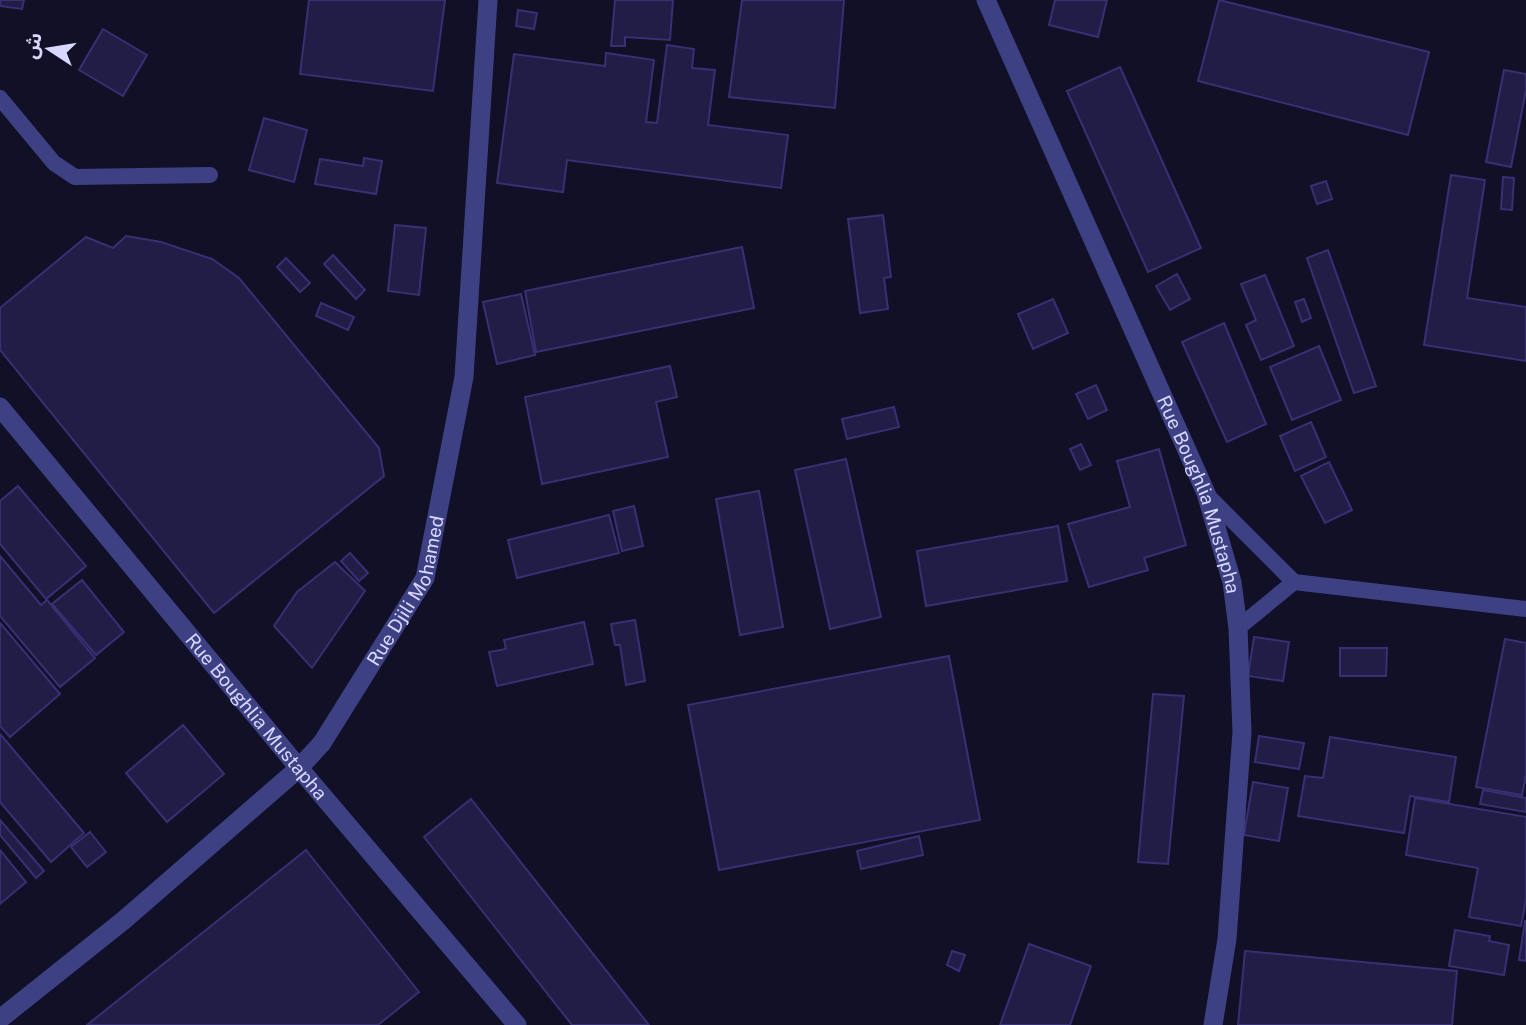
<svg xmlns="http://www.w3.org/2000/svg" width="1526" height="1025" font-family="'Public Sans','Noto Sans Arabic',sans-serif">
	<rect width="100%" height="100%" fill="#121027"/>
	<g fill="#221d47" stroke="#373073" stroke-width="2">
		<polygon points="0,0 24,0 22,9 0,6"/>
		<polygon points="309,0 445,0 433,91 300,74"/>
		<polygon points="615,0 673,0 670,40 625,37 625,46 611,46"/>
		<polygon points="742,0 844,0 835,108 729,97"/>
		<polygon points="1055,0 1107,0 1098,37 1049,25"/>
		<polygon points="1219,0 1429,52 1408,135 1198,81"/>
		<polygon points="518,10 537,13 534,29 516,26"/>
		<polygon points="103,29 147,55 123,96 79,70"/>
		<polygon points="667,45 694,49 692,68 715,70 708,125 788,135 781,188 567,160 563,192 497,183 514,54 605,66 606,53 654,60 646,122 657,123"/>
		<polygon points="1120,67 1201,248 1148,272 1067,91"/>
		<polygon points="1504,70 1526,74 1526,90 1511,167 1486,162"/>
		<polygon points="264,118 307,130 294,182 249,170"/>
		<polygon points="364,158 382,161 376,194 315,184 320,159 363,166"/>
		<polygon points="1451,175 1485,180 1467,298 1526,307 1526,361 1424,345"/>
		<polygon points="1503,177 1514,178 1512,210 1501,209"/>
		<polygon points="1326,181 1332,199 1317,204 1311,186"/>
		<polygon points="883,215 891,277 884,278 888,309 860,313 848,219"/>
		<polygon points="395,225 426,228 419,295 388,291"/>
		<polygon points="126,236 161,242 212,259 239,278 379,448 384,476 214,613 0,350 0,308 86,237 113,248"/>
		<polygon points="742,247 754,308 536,352 525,291"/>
		<polygon points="1328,250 1376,386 1354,393 1307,258"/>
		<polygon points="333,255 365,290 356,299 324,264"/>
		<polygon points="286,258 310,283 300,292 277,267"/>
		<polygon points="1177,274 1190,299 1170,310 1156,286"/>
		<polygon points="1265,275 1294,346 1261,360 1246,325 1256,320 1241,284"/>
		<polygon points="521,294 535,355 497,364 483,302"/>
		<polygon points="1053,299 1068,333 1033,349 1018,314"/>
		<polygon points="1304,299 1311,318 1302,322 1295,302"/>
		<polygon points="321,303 354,317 348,330 316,316"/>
		<polygon points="1224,323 1266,424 1227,442 1182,342"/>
		<polygon points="1319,346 1341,400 1292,420 1270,367"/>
		<polygon points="670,366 677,397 656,402 668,457 542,484 525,397"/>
		<polygon points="1096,385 1107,410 1088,419 1076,394"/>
		<polygon points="894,407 899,427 847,439 842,419"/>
		<polygon points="1311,422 1326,457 1295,471 1280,436"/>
		<polygon points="1081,444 1091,465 1080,470 1070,449"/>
		<polygon points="1159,449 1186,545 1144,558 1148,570 1089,587 1068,524 1130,507 1117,461"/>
		<polygon points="846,459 881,617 830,629 795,470"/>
		<polygon points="1329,462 1352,510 1325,523 1301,476"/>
		<polygon points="18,486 86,566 46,599 0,544 0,501"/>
		<polygon points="759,491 783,627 740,635 716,499"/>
		<polygon points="634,506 643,546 622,551 613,511"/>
		<polygon points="609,515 619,553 517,578 508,540"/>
		<polygon points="1058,526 1067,581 926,606 917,551"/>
		<polygon points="350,553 368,573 359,581 341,561"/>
		<polygon points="0,556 41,605 47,600 95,658 60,687 0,616"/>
		<polygon points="335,562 365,591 312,668 274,626 297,592"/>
		<polygon points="82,580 124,632 96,655 52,604"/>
		<polygon points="635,620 645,681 626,685 620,645 615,645 611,624"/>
		<polygon points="584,622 593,664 497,686 489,652 506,649 504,640"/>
		<polygon points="0,623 60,694 10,737 0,726"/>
		<polygon points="1254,637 1289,642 1283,681 1248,676"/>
		<polygon points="1505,639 1526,643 1526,775 1522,795 1476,787"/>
		<polygon points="1340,648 1387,648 1386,676 1340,676"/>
		<polygon points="949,656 980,820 719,870 688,705"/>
		<polygon points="1153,694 1184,696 1168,864 1138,862"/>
		<polygon points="183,725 224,774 167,822 126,773"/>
		<polygon points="0,734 84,833 51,862 0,802"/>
		<polygon points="1259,736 1304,743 1299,769 1255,762"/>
		<polygon points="1330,737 1456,757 1449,802 1410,796 1404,833 1298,816 1305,776 1323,778"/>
		<polygon points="1253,782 1288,788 1279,841 1244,835"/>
		<polygon points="1483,790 1526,798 1526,812 1480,804"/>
		<polygon points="1415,798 1526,817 1526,900 1521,926 1469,917 1478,868 1406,855"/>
		<polygon points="471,799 649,1025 572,1025 424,837"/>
		<polygon points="0,820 44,871 36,878 0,835"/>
		<polygon points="90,832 106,852 87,867 71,847"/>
		<polygon points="919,836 923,855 861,869 857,851"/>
		<polygon points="0,850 26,882 0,904"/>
		<polygon points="306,850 419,992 378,1025 87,1025"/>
		<polygon points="1525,921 1526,921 1526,961 1519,960"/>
		<polygon points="1455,930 1490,936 1489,941 1509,945 1504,975 1449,966"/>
		<polygon points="1029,944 1091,966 1070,1025 1000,1025"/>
		<polygon points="952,951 965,955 959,971 947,965"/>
		<polygon points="1245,951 1457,971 1452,1025 1238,1025"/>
	</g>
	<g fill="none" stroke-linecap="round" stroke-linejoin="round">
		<g stroke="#3d4184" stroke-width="16">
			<polyline points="0,98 54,163 75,177 210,175"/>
			<polyline points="1206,494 1294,582 1526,609"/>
			<polyline points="1238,628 1294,582"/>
		</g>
		<g stroke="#3d4184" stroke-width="19">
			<path id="s1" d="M986,0L1206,493L1232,582L1238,628L1242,732L1227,939L1213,1025"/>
			<path id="s2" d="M0,407L299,768L517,1025"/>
			<path id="s3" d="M0,1019L124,920L299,768L322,743L425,578L464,377L488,0"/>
		</g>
	</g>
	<g text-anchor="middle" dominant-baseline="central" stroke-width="6" stroke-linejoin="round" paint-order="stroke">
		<g font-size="19" fill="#d8d8fe" stroke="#121027">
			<text stroke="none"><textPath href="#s1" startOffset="539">Rue Boughlia Mustapha</textPath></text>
			<text stroke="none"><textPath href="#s3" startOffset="600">Rue Djili Mohamed</textPath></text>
			<text stroke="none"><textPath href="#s2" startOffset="402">Rue Boughlia Mustapha</textPath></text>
		</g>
	</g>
	<g transform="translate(49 49) rotate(282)" stroke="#121027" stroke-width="5" paint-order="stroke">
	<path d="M0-5L12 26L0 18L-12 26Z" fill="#d8d8fe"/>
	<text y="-10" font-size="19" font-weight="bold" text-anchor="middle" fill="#d8d8fe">ش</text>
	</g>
</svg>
